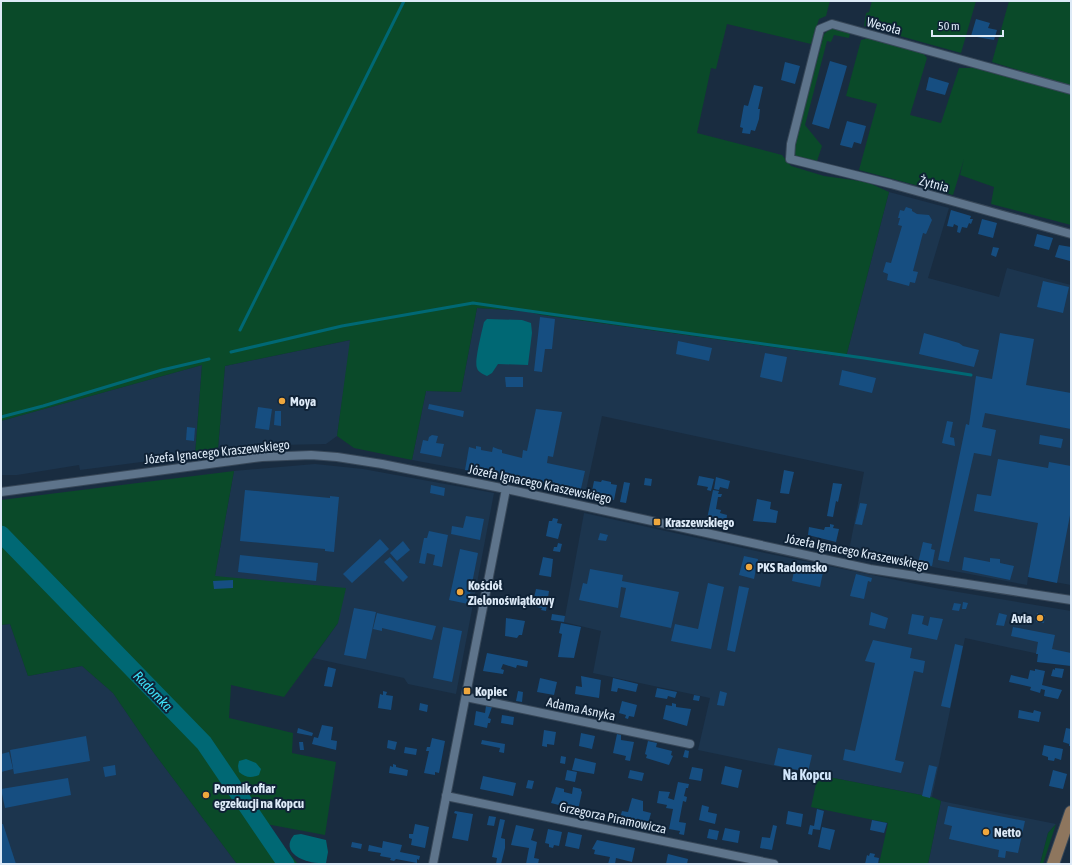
<svg xmlns="http://www.w3.org/2000/svg" width="1072" height="865" font-family="'Asap Condensed',sans-serif">
	<rect width="100%" height="100%" fill="#192c40"/>
	<g fill="#1c354e">
		<polygon points="889,192 949,208 928,278 999,297 1007,268 1071,285 1071,585 1028,577 1027,585 849,551 864,472 602,416 585,495 553,486 412,460 426,391 461,392 477,308 525,311 542,315 846,357"/>
		<polygon points="351,340 337,436 326,444 278,445 218,449 225,366"/>
		<polygon points="202,365 195,455 80,470 79,465 17,475 1,475 1,421"/>
		<polygon points="315,464 363,469 494,493 456,694 408,684 404,678 313,658 338,623 215,576 234,471"/>
		<polygon points="584,513 765,553 940,589 1071,611 1071,661 965,638 932,797 818,775 698,750 710,698 593,673 601,631 564,622"/>
		<polygon points="10,624 28,676 82,666 113,693 154,753 237,864 1,864 1,625"/>
		<polygon points="941,801 1056,824 1048,833 1040,864 928,864"/>
	</g>
	<g fill="#0a4a29">
		<polygon points="1,1 830,1 826,16 819,19 811,44 727,24 716,69 711,68 697,133 782,155 791,166 824,176 867,182 889,192 846,357 542,315 525,311 477,308 461,392 426,391 412,460 354,448 337,436 350,340 225,366 218,449 195,455 202,365 1,421"/>
		<polygon points="872,1 976,1 961,53 864,26 866,13 869,12"/>
		<polygon points="1009,1 1063,1 1071,3 1071,86 992,62"/>
		<polygon points="831,28 850,33 849,38 834,35 831,42 827,41 805,125 822,146 816,164 796,158 794,148 824,34"/>
		<polygon points="869,38 923,53 927,58 910,115 941,123 959,68 974,68 1071,94 1071,225 991,204 994,187 960,175 964,159 953,195 859,170 877,104 846,96 861,40"/>
		<polygon points="234,471 215,576 346,588 338,623 284,697 231,685 229,718 293,733 292,753 336,762 325,835 266,824 298,864 237,864 154,753 113,693 82,666 28,676 10,624 1,625 1,500"/>
		<polygon points="818,775 932,797 941,801 928,864 879,864 888,823 811,807"/>
		<polygon points="1056,824 1043,864 1040,864 1048,833"/>
	</g>
	<g fill="#006874">
		<path d="M487,319L522,320L531,323L532,333L528,365L498,364L492,373L487,376C483,374 478,372 477,368C474,362 482,331 484,322Z"/>
		<path d="M246,759L256,763L261,769L259,775C251,778 246,778 239,772L238,766L239,761Z"/>
		<path d="M301,834L326,840L328,852L326,863C309,865 278,854 294,835Z"/>
	</g>
	<g fill="none" stroke-linecap="round" stroke-linejoin="round">
		<g stroke="#006874" stroke-width="3">
			<polyline points="240,330 404,1"/>
			<polyline points="231,352 342,326 473,303 864,358 971,375"/>
			<polyline points="1,417 43,406 162,370 209,359"/>
		</g>
		<polyline stroke="#006874" stroke-width="17" points="1,534 204,743 286,864"/>
	</g>
	<g fill="#164e81">
		<polygon points="976,19 990,23 988,28 997,30 994,40 971,36"/>
		<polygon points="830,61 847,66 829,129 812,124"/>
		<polygon points="785,62 800,66 795,84 781,80"/>
		<polygon points="929,77 949,83 945,95 926,90"/>
		<polygon points="754,85 763,87 758,109 760,109 759,119 755,131 751,130 750,134 742,133 743,128 740,127 743,110 744,105 748,106"/>
		<polygon points="847,121 866,126 861,144 854,142 852,148 840,145"/>
		<polygon points="906,207 912,209 912,211 917,214 929,215 932,220 926,234 923,233 913,271 918,272 915,283 910,282 909,286 887,280 888,274 883,272 886,262 891,263 902,226 898,225 900,218 898,218 900,210 904,211"/>
		<polygon points="951,210 971,216 970,219 973,219 971,224 969,223 967,228 962,227 960,233 957,232 958,226 954,224 953,227 947,226"/>
		<polygon points="982,219 997,223 993,238 978,234"/>
		<polygon points="1037,234 1053,238 1049,250 1034,246"/>
		<polygon points="1059,245 1071,247 1070,261 1055,257"/>
		<polygon points="993,247 999,248 996,257 991,255"/>
		<polygon points="1043,281 1069,287 1063,313 1037,307"/>
		<polygon points="540,317 555,319 552,349 545,349 542,372 534,371"/>
		<polygon points="924,333 959,343 963,346 979,350 974,367 919,354"/>
		<polygon points="1000,333 1034,339 1026,385 1071,393 1071,429 985,413 982,427 996,430 991,456 974,453 949,562 938,560 966,424 969,425 976,376 992,379"/>
		<polygon points="678,341 712,348 709,361 676,354"/>
		<polygon points="765,353 787,357 782,382 760,377"/>
		<polygon points="842,370 876,378 872,393 839,385"/>
		<polygon points="505,377 523,377 523,387 506,387"/>
		<polygon points="429,404 464,411 463,417 428,409"/>
		<polygon points="258,407 272,409 269,430 255,428"/>
		<polygon points="536,409 562,412 553,457 548,456 547,463 585,471 580,493 465,470 469,447 476,449 476,446 481,447 481,450 492,452 493,447 498,449 502,450 502,453 522,458 523,450 527,451"/>
		<polygon points="275,411 281,411 281,426 274,425"/>
		<polygon points="947,421 953,422 950,437 954,438 955,446 942,443"/>
		<polygon points="187,427 195,428 194,441 186,440"/>
		<polygon points="432,435 438,436 436,443 444,444 441,457 420,453 423,440 428,441 429,437"/>
		<polygon points="1040,435 1063,439 1061,448 1039,444"/>
		<polygon points="998,459 1048,468 1049,462 1071,466 1071,510 1057,583 1028,577 1038,523 974,511 977,494 991,496"/>
		<polygon points="784,470 794,472 789,494 780,493"/>
		<polygon points="699,476 714,479 711,491 707,490 708,487 697,485"/>
		<polygon points="716,477 730,481 728,489 720,487 719,490 714,489"/>
		<polygon points="645,478 652,479 651,486 644,485"/>
		<polygon points="602,480 611,482 611,484 617,485 614,500 591,496 594,481 601,482"/>
		<polygon points="624,482 630,483 626,503 620,502"/>
		<polygon points="833,483 842,484 838,502 836,501 833,517 827,516"/>
		<polygon points="431,485 445,488 444,496 430,493"/>
		<polygon points="245,490 330,498 330,496 339,497 334,552 325,551 325,549 240,541"/>
		<polygon points="713,490 719,491 718,494 722,494 721,497 718,497 716,509 721,510 720,513 727,515 726,523 707,519"/>
		<polygon points="757,499 771,502 770,509 778,511 776,523 753,521"/>
		<polygon points="860,503 867,504 862,525 855,524"/>
		<polygon points="466,516 484,519 480,540 451,534 452,526 463,528"/>
		<polygon points="553,518 558,519 557,523 562,524 558,539 546,536 549,521 552,521"/>
		<polygon points="830,524 834,525 833,528 839,529 836,542 808,535 809,527 824,530 825,527 830,527"/>
		<polygon points="429,531 448,535 442,567 433,565 435,555 427,553 425,564 419,563 424,538 427,538"/>
		<polygon points="600,533 608,535 606,541 598,540"/>
		<polygon points="380,539 389,549 352,583 343,574"/>
		<polygon points="403,541 410,550 397,561 390,553"/>
		<polygon points="923,542 932,544 931,549 935,550 932,566 918,563"/>
		<polygon points="558,543 562,544 560,552 553,551 554,547 557,547"/>
		<polygon points="460,549 478,553 468,604 449,600"/>
		<polygon points="240,555 318,563 316,581 238,572"/>
		<polygon points="744,556 758,559 754,579 739,575"/>
		<polygon points="390,557 408,577 403,582 384,562"/>
		<polygon points="543,557 553,559 551,577 539,575"/>
		<polygon points="964,557 990,562 990,558 1000,559 1000,563 1014,566 1010,580 962,570"/>
		<polygon points="795,566 823,572 820,587 792,581"/>
		<polygon points="590,569 623,575 622,581 679,592 671,628 620,617 626,588 621,587 618,608 579,600 583,583 587,584"/>
		<polygon points="856,574 872,578 871,582 868,581 864,599 850,596"/>
		<polygon points="233,580 233,588 214,589 213,581"/>
		<polygon points="708,583 724,587 711,649 671,641 675,624 698,629"/>
		<polygon points="739,586 749,588 735,652 727,650"/>
		<polygon points="536,589 549,591 546,611 541,610 542,608 532,606"/>
		<polygon points="963,602 968,603 966,609 962,609"/>
		<polygon points="954,603 961,604 959,611 952,610"/>
		<polygon points="354,608 376,612 366,659 344,655"/>
		<polygon points="871,612 888,618 885,629 869,625"/>
		<polygon points="377,613 436,626 432,640 382,628 382,631 373,629"/>
		<polygon points="999,613 1007,615 1004,626 996,625"/>
		<polygon points="1037,613 1045,615 1044,623 1036,622"/>
		<polygon points="552,614 565,616 564,622 551,620"/>
		<polygon points="912,614 924,616 922,624 928,626 930,617 943,619 937,640 908,634"/>
		<polygon points="506,618 525,621 522,635 519,635 517,638 505,636"/>
		<polygon points="561,623 581,627 574,658 558,657 562,634 559,633"/>
		<polygon points="443,627 462,631 452,682 433,678"/>
		<polygon points="1013,627 1055,635 1052,649 1071,653 1071,666 1037,662 1038,654 1036,654 1038,642 1011,636"/>
		<polygon points="873,640 912,648 910,658 925,661 923,673 914,671 895,760 904,762 901,773 843,760 845,749 855,751 875,663 865,661"/>
		<polygon points="955,644 963,646 950,708 941,706"/>
		<polygon points="487,653 528,661 527,667 517,665 516,668 503,664 501,669 504,670 503,674 483,671"/>
		<polygon points="328,667 336,669 332,687 324,686"/>
		<polygon points="1055,668 1064,669 1062,678 1051,676 1053,669 1055,670"/>
		<polygon points="1035,669 1045,671 1042,685 1062,690 1058,699 1044,696 1045,690 1041,689 1040,693 1030,690 1031,687 1009,682 1011,675 1028,679 1030,670 1035,671"/>
		<polygon points="581,676 601,680 599,698 575,694 576,686 582,687"/>
		<polygon points="540,678 557,682 554,695 537,692"/>
		<polygon points="613,678 638,684 636,692 618,688 617,692 611,691"/>
		<polygon points="657,688 677,692 675,698 668,696 667,699 655,697"/>
		<polygon points="383,691 387,692 386,695 393,696 391,710 378,708 380,694 383,695"/>
		<polygon points="518,691 523,692 522,702 516,701"/>
		<polygon points="720,691 727,693 724,706 717,705"/>
		<polygon points="694,695 700,696 699,701 693,700"/>
		<polygon points="622,701 637,705 634,717 629,716 628,719 625,718 626,715 619,713"/>
		<polygon points="420,703 428,705 427,712 419,710"/>
		<polygon points="672,703 676,704 676,707 691,709 687,726 663,719 666,705 672,706"/>
		<polygon points="486,706 492,707 488,718 491,719 490,723 488,723 487,728 474,725 476,711 485,713"/>
		<polygon points="1019,710 1033,713 1034,710 1041,712 1039,722 1018,718"/>
		<polygon points="502,715 514,717 513,725 501,723"/>
		<polygon points="322,725 333,727 331,740 337,741 336,750 312,744 314,737 318,738"/>
		<polygon points="298,728 313,733 312,736 297,733"/>
		<polygon points="1066,728 1071,729 1071,746 1069,746 1069,744 1063,742"/>
		<polygon points="544,730 556,732 554,745 547,744 547,747 542,746"/>
		<polygon points="581,733 595,736 592,749 579,746"/>
		<polygon points="617,734 621,735 621,740 634,742 630,761 625,760 626,756 613,753"/>
		<polygon points="86,736 90,761 14,774 10,750"/>
		<polygon points="432,738 445,741 439,773 435,772 435,775 424,773 429,751 426,751 427,747 430,747"/>
		<polygon points="388,740 397,742 395,750 387,748"/>
		<polygon points="482,740 505,744 504,753 499,752 500,748 481,744"/>
		<polygon points="648,741 657,743 656,747 672,751 671,755 673,756 669,765 646,758 647,755 645,754"/>
		<polygon points="299,742 303,742 304,750 300,750"/>
		<polygon points="1044,745 1063,749 1061,760 1055,758 1054,761 1048,760 1048,757 1042,755"/>
		<polygon points="405,747 417,749 416,755 404,753"/>
		<polygon points="778,748 812,755 808,772 774,765"/>
		<polygon points="685,750 689,751 688,758 683,757"/>
		<polygon points="9,752 13,769 1,772 1,754"/>
		<polygon points="561,756 566,757 565,764 560,763"/>
		<polygon points="575,758 596,763 594,774 572,770"/>
		<polygon points="393,764 396,765 396,767 408,770 407,776 389,773 390,766 393,767"/>
		<polygon points="115,765 116,775 105,777 103,767"/>
		<polygon points="929,765 937,767 930,798 922,796"/>
		<polygon points="725,766 742,770 738,788 721,784"/>
		<polygon points="692,767 703,769 701,781 689,779"/>
		<polygon points="567,770 577,772 575,782 565,780"/>
		<polygon points="630,770 644,773 642,781 628,778"/>
		<polygon points="1053,770 1067,774 1063,789 1049,786"/>
		<polygon points="483,776 516,783 513,796 480,789"/>
		<polygon points="68,778 71,795 5,808 1,789"/>
		<polygon points="528,780 534,781 532,789 526,788"/>
		<polygon points="678,782 689,784 688,788 686,788 684,796 687,797 686,802 683,801 679,822 686,823 684,835 679,834 680,831 669,829 673,809 666,808 667,805 657,803 659,791 670,792 668,798 674,800"/>
		<polygon points="556,787 564,789 564,792 572,794 573,787 581,789 581,791 582,792 578,810 551,803"/>
		<polygon points="632,798 643,801 643,811 651,813 648,824 620,818 622,811 628,812"/>
		<polygon points="702,805 709,807 708,812 717,814 715,824 699,820"/>
		<polygon points="948,806 1025,821 1018,853 1006,851 1005,858 998,857 999,850 949,839 952,826 944,824"/>
		<polygon points="817,809 824,811 820,830 813,829 812,835 808,834 810,825 814,826"/>
		<polygon points="455,811 473,814 468,841 452,838 457,814 454,813"/>
		<polygon points="788,811 803,814 801,827 786,824"/>
		<polygon points="489,816 496,817 494,826 487,825"/>
		<polygon points="500,819 505,820 501,838 505,839 505,848 501,864 496,864 497,858 492,857"/>
		<polygon points="872,820 887,823 884,833 870,830"/>
		<polygon points="1,824 3,824 16,864 1,864"/>
		<polygon points="415,824 429,827 425,848 411,845 412,839 409,838 409,834 413,834"/>
		<polygon points="516,825 534,829 531,840 537,842 534,858 539,859 538,864 526,864 529,848 511,845"/>
		<polygon points="773,825 777,826 772,850 760,848 762,837 770,838"/>
		<polygon points="822,827 835,830 830,850 818,847"/>
		<polygon points="725,828 740,831 738,843 722,840"/>
		<polygon points="548,829 562,832 559,846 554,845 553,848 549,847 549,844 545,843"/>
		<polygon points="709,829 719,831 717,840 707,838"/>
		<polygon points="568,832 582,835 579,849 565,846"/>
		<polygon points="597,840 635,848 632,862 616,858 615,864 608,864 610,857 594,854 595,850 592,849"/>
		<polygon points="383,841 402,845 400,852 420,856 419,860 417,859 417,863 396,859 394,861 390,860 391,858 380,856 381,853 368,851 369,845 382,848"/>
		<polygon points="352,842 362,844 361,849 351,847"/>
		<polygon points="870,853 875,854 874,857 879,858 878,864 865,864 867,855 869,856"/>
		<polygon points="668,854 688,859 687,864 666,864"/>
	</g>
	<g fill="none" stroke-linecap="round" stroke-linejoin="round">
		<defs>
			<g id="minor">
				<polyline points="1071,90 832,24 820,29 791,144 790,159 891,184 1071,234"/>
				<polyline points="1,492 262,457 311,455 337,457 382,464 506,489 870,569 1071,600"/>
				<polyline points="466,697 690,744"/>
				<polyline points="446,796 774,864"/>
				<polyline points="433,864 506,489"/>
			</g>
			<polyline id="primary" points="1053,864 1071,812"/>
		</defs>
		<use href="#minor" stroke="#374758" stroke-width="10"/>
		<use href="#primary" stroke="#374758" stroke-width="14"/>
		<use href="#minor" stroke="#5e748b" stroke-width="8"/>
		<use href="#primary" stroke="#8e765e" stroke-width="12"/>
	</g>
	<g fill="#efa73d" stroke="#0f2236" stroke-width="1.5">
		<circle cx="282" cy="401" r="4"/>
		<rect x="653" y="518" width="8" height="8" rx="2"/>
		<circle cx="749" cy="567" r="4"/>
		<circle cx="460" cy="592" r="4"/>
		<circle cx="1040" cy="618" r="4"/>
		<rect x="463" y="687" width="8" height="8" rx="2"/>
		<circle cx="206" cy="795" r="4"/>
		<circle cx="986" cy="832" r="4"/>
	</g>
	<g text-anchor="middle" dominant-baseline="central" stroke-width="4" stroke-linejoin="round" paint-order="stroke">
		<g font-size="13" fill="#ddeaf7" stroke="#0f2236">
			<text transform="translate(884 26) rotate(15)">Wesoła</text>
			<text transform="translate(934 184) rotate(15)">Żytnia</text>
			<text transform="translate(217 452) rotate(-6)">Józefa Ignacego Kraszewskiego</text>
			<text transform="translate(540 484) rotate(12)">Józefa Ignacego Kraszewskiego</text>
			<text transform="translate(857 552) rotate(11)">Józefa Ignacego Kraszewskiego</text>
			<text transform="translate(581 709) rotate(12)">Adama Asnyka</text>
			<text transform="translate(613 818) rotate(12)">Grzegorza Piramowicza</text>
		</g>
		<g font-size="13" font-weight="bold" fill="#ddeaf7" stroke="#0f2236" text-anchor="start">
			<text x="290" y="401">Moya</text>
			<text x="665" y="522">Kraszewskiego</text>
			<text x="757" y="567">PKS Radomsko</text>
			<text x="468" y="585">Kościół<tspan x="468" dy="15">Zielonoświątkowy</tspan></text>
			<text x="1032" y="618" text-anchor="end">Avia</text>
			<text x="475" y="691">Kopiec</text>
			<text x="214" y="788">Pomnik ofiar<tspan x="214" dy="15">egzekucji na Kopcu</tspan></text>
			<text x="994" y="832">Netto</text>
		</g>
		<g font-size="14" font-style="italic" fill="#3de1f8" stroke="#0f2236">
			<text transform="translate(153 691) rotate(46)">Radomka</text>
		</g>
		<g font-size="14" font-weight="bold" fill="#d2e6fb" stroke="#0f2236">
			<text x="807" y="775">Na Kopcu</text>
		</g>
	</g>
	<rect width="1072" height="865" fill="none" stroke="#ddeaf7" stroke-width="4"/>
	<path d="M932 30v6h71v-6" fill="none" stroke="#ddeaf7" stroke-width="2"/>
	<text x="938" y="30" font-size="12" fill="#ddeaf7" stroke="#0f2236" stroke-width="3" paint-order="stroke">50 m</text>
</svg>
